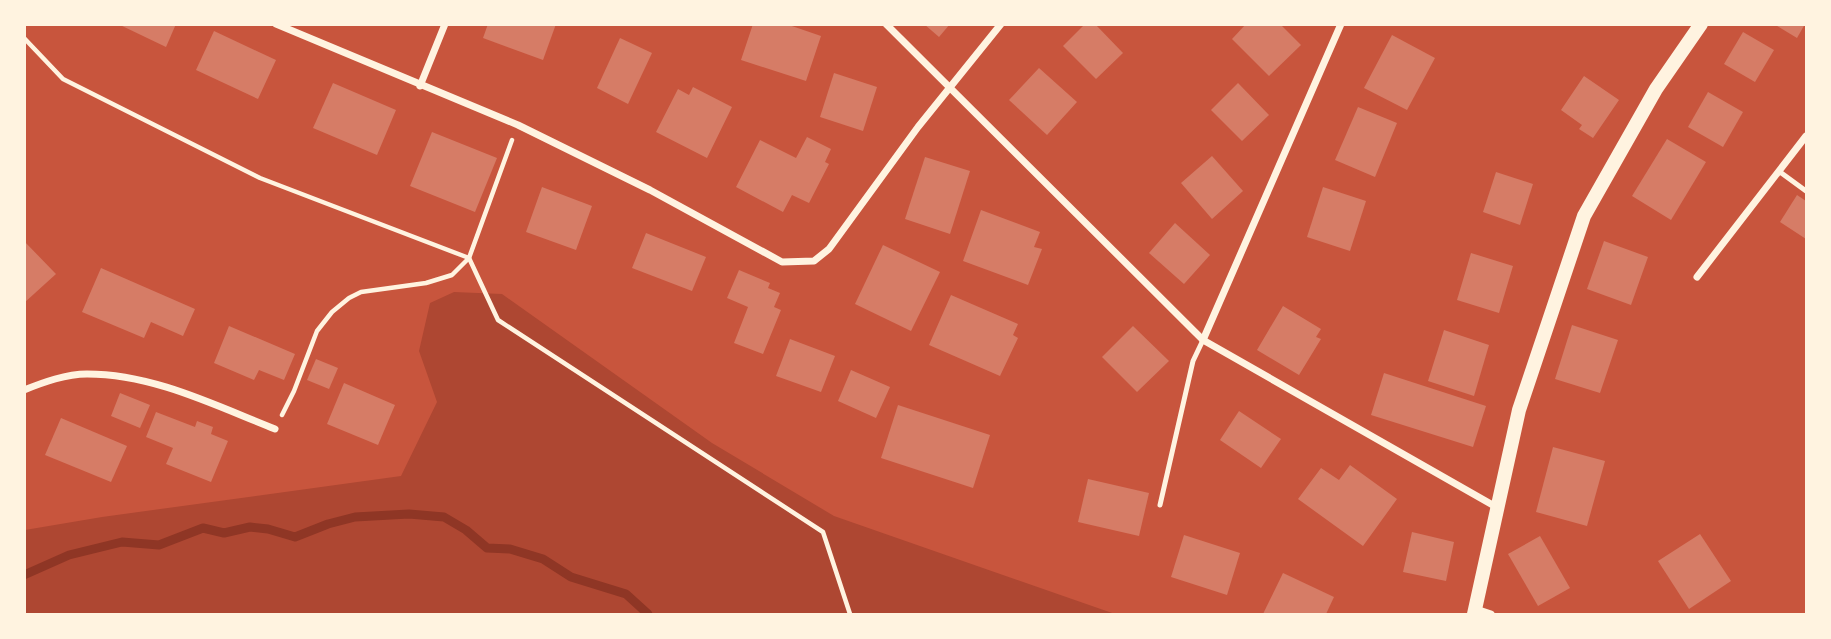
<svg xmlns="http://www.w3.org/2000/svg" width="1831" height="639" font-family="'PT Sans Narrow',sans-serif">
	<rect width="100%" height="100%" fill="#c8553d"/>
	<polygon fill="#ae4732" points="454,292 502,294 712,443 834,516 1115,614 25,614 25,530 102,517 401,476 437,402 419,351 430,303"/>
	<g fill="none" stroke-linecap="round" stroke-linejoin="round">
		<polyline stroke="#8f3625" stroke-width="9" points="24,575 69,555 122,542 159,545 203,528 224,533 250,527 268,529 295,537 328,524 355,517 409,514 444,517 466,530 487,548 510,549 543,559 571,577 626,594 648,614"/>
	</g>
	<g fill="#d67c66">
		<polygon points="118,24 176,24 166,47"/>
		<polygon points="488,24 556,24 543,60 483,38"/>
		<polygon points="753,24 786,24 821,36 806,81 741,60"/>
		<polygon points="924,24 950,24 939,37"/>
		<polygon points="1085,24 1095,24 1123,53 1096,79 1063,46"/>
		<polygon points="1246,24 1280,24 1301,45 1269,76 1232,39"/>
		<polygon points="1774,24 1805,24 1797,38"/>
		<polygon points="214,31 276,60 258,99 196,70"/>
		<polygon points="1743,32 1774,50 1755,82 1724,64"/>
		<polygon points="1392,35 1435,58 1407,110 1364,88"/>
		<polygon points="620,38 652,53 628,104 597,88"/>
		<polygon points="1039,68 1077,102 1047,135 1009,100"/>
		<polygon points="834,73 877,87 863,131 820,117"/>
		<polygon points="1584,76 1619,100 1593,138 1579,129 1582,125 1561,110"/>
		<polygon points="333,83 396,110 377,155 313,128"/>
		<polygon points="1238,83 1269,115 1242,141 1211,110"/>
		<polygon points="693,87 732,107 707,158 656,132 678,89 689,95"/>
		<polygon points="1708,92 1743,112 1723,147 1688,127"/>
		<polygon points="1358,107 1397,123 1375,177 1335,160"/>
		<polygon points="432,132 497,158 475,212 410,186"/>
		<polygon points="807,137 831,149 825,162 829,164 809,203 792,195 783,212 736,187 760,140 796,158"/>
		<polygon points="1667,139 1706,162 1671,220 1632,196"/>
		<polygon points="1212,156 1243,191 1212,219 1181,183"/>
		<polygon points="925,157 970,171 950,234 905,219"/>
		<polygon points="1496,172 1533,184 1520,225 1483,212"/>
		<polygon points="542,187 592,206 576,250 526,232"/>
		<polygon points="1323,187 1366,201 1350,251 1307,237"/>
		<polygon points="1797,195 1806,201 1806,239 1780,222"/>
		<polygon points="981,210 1040,232 1034,247 1042,249 1028,285 963,261"/>
		<polygon points="1175,223 1210,255 1184,284 1149,253"/>
		<polygon points="646,233 706,257 692,291 632,268"/>
		<polygon points="24,241 56,274 24,303"/>
		<polygon points="1604,241 1648,257 1631,305 1587,289"/>
		<polygon points="883,245 940,272 911,331 855,304"/>
		<polygon points="1471,253 1513,266 1499,313 1457,300"/>
		<polygon points="101,268 195,309 183,336 151,322 144,338 82,312"/>
		<polygon points="739,270 770,283 768,288 780,293 774,307 781,310 763,354 734,343 748,307 727,298"/>
		<polygon points="951,295 1018,324 1013,335 1018,338 1000,376 929,345"/>
		<polygon points="1283,306 1321,329 1316,337 1321,339 1299,375 1257,350"/>
		<polygon points="1572,325 1618,340 1600,393 1555,379"/>
		<polygon points="229,326 295,354 284,380 259,370 254,380 214,363"/>
		<polygon points="1133,326 1169,361 1137,392 1102,357"/>
		<polygon points="1444,330 1489,345 1474,396 1428,381"/>
		<polygon points="790,339 835,356 821,392 776,376"/>
		<polygon points="316,359 338,368 329,389 307,380"/>
		<polygon points="851,370 890,387 876,418 838,401"/>
		<polygon points="1384,373 1486,406 1473,447 1371,415"/>
		<polygon points="344,383 395,405 378,445 327,424"/>
		<polygon points="120,393 150,405 140,428 111,416"/>
		<polygon points="898,405 990,435 973,488 881,458"/>
		<polygon points="1239,411 1281,439 1261,468 1220,440"/>
		<polygon points="156,412 195,427 197,421 213,427 211,434 228,441 211,482 166,464 173,448 146,437"/>
		<polygon points="61,418 127,446 111,482 45,455"/>
		<polygon points="1553,447 1605,461 1587,526 1536,512"/>
		<polygon points="1350,465 1397,499 1363,546 1298,499 1321,468 1339,480"/>
		<polygon points="1088,479 1149,493 1139,536 1078,522"/>
		<polygon points="1412,532 1454,542 1446,581 1403,572"/>
		<polygon points="1700,534 1731,581 1689,609 1658,561"/>
		<polygon points="1184,535 1240,553 1227,595 1171,577"/>
		<polygon points="1540,536 1570,588 1538,606 1508,554"/>
		<polygon points="1283,573 1334,597 1326,614 1263,614"/>
	</g>
	<g fill="none" stroke-linecap="round" stroke-linejoin="round">
		<g stroke="#fff3e0" stroke-width="4.5">
			<polyline points="24,38 63,79 260,178 469,258 498,320 823,532 850,614"/>
			<polyline points="282,415 294,391 317,331 332,312 349,298 361,292 426,283 452,275 469,258 512,140"/>
		</g>
		<g stroke="#fff3e0" stroke-width="5">
			<polyline points="1780,172 1806,191"/>
			<polyline points="1160,505 1193,361 1203,340"/>
		</g>
		<g stroke="#fff3e0" stroke-width="7">
			<polyline points="276,24 518,125 650,190 782,262 814,261 829,249 918,127 1001,24"/>
			<polyline points="886,24 1203,340 1498,508"/>
			<polyline points="420,86 445,24"/>
			<polyline points="1697,277 1806,136"/>
			<polyline points="1203,340 1341,24"/>
			<path d="M24,390C44,382 66,374 87,374C153,374 214,405 275,429"/>
			<polyline points="1476,609 1491,614"/>
		</g>
		<polyline stroke="#fff3e0" stroke-width="14" points="1474,614 1519,410 1584,216 1656,89 1701,24"/>
	</g>
	<rect width="1831" height="639" fill="none" stroke="#fff3e0" stroke-width="52"/>
</svg>
